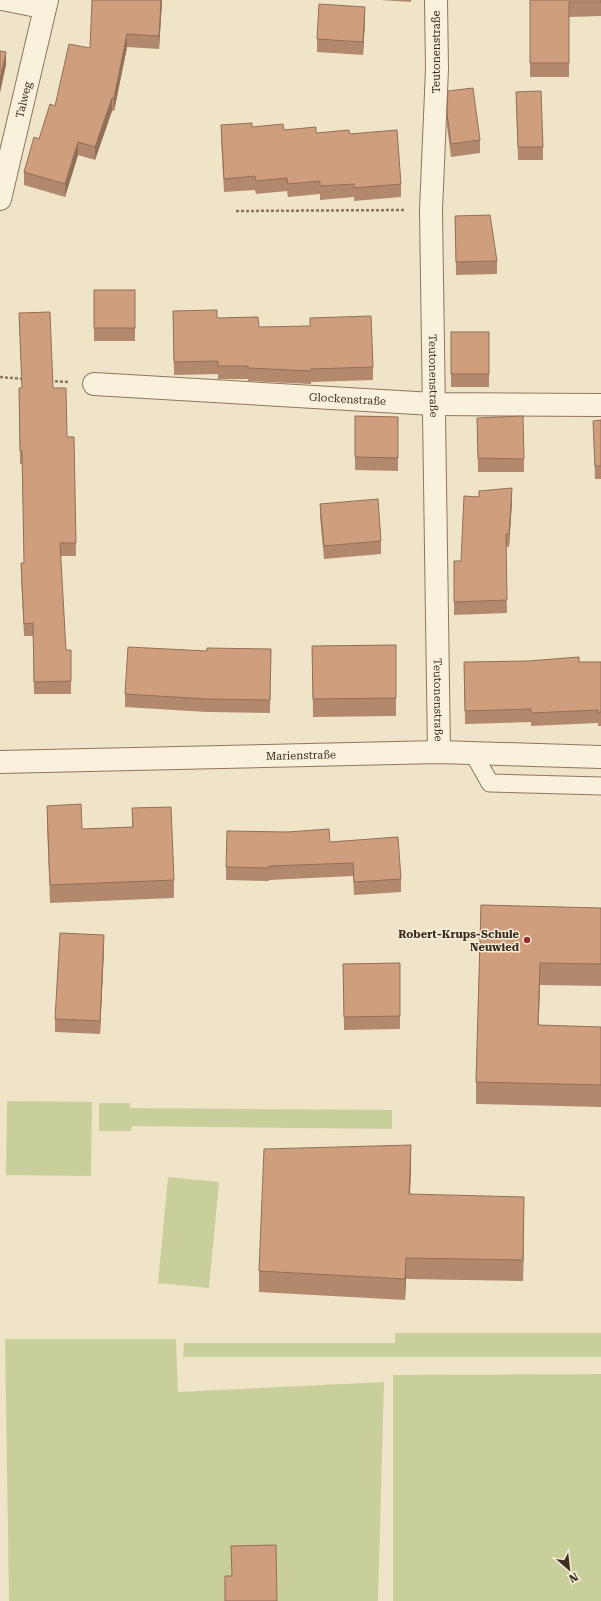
<svg xmlns="http://www.w3.org/2000/svg" width="601" height="1601" font-family="'Roboto Serif',serif">
	<rect width="100%" height="100%" fill="#f0e4c8"/>
	<g fill="#c9cf9b">
		<polygon points="7,1101 92,1102 91,1176 6,1175"/>
		<polygon points="99,1103 130,1103 130,1108 392,1110 392,1129 132,1126 131,1131 99,1131"/>
		<polygon points="168,1177 219,1182 209,1288 158,1283"/>
		<polygon points="395,1333 601,1333 601,1357 183,1357 184,1343 395,1343"/>
		<polygon points="5,1339 176,1339 178,1392 384,1382 378,1601 9,1601"/>
		<polygon points="601,1374 601,1601 393,1601 393,1375"/>
	</g>
	<g fill="none" stroke-linecap="round" stroke-linejoin="round">
		<defs>
			<g id="service">
				<polyline points="0,1 44,10"/>
				<polyline points="473,753 490,783 601,786"/>
			</g>
			<g id="minor">
				<path id="s1" d="M436,0L437,69L431,210L439,752"/>
				<path id="s2" d="M0,199L47,0"/>
				<path id="s3" d="M94,384L433,404L601,405"/>
				<path id="s4" d="M0,762L439,752L601,757"/>
			</g>
		</defs>
		<use href="#service" stroke="#8d765c" stroke-width="19"/>
		<use href="#minor" stroke="#8d765c" stroke-width="24"/>
		<g stroke="#8d765c" stroke-width="2.5" stroke-dasharray="3 2" stroke-linecap="butt">
			<polyline points="236,211 406,210"/>
			<polyline points="0,377 24,379"/>
			<polyline points="50,381 69,382"/>
		</g>
		<use href="#service" stroke="#faf1dc" stroke-width="17"/>
		<use href="#minor" stroke="#faf1dc" stroke-width="22"/>
	</g>
	<g fill="#b2896c">
		<polygon points="162,0 159,49 127,47 114,111 112,111 95,160 78,155 65,197 24,185 24,172 39,139 55,106 90,48"/>
		<polygon points="380,0 411,0 411,2"/>
		<polygon points="530,0 601,0 601,16 569,17 569,77 530,77"/>
		<polygon points="365,20 363,55 317,52 317,39"/>
		<polygon points="516,92 543,147 543,160 518,160"/>
		<polygon points="447,113 480,140 480,153 451,157 447,126"/>
		<polygon points="221,125 316,133 350,134 401,184 401,197 354,201 354,197 320,200 320,194 288,197 287,191 256,194 255,190 224,192 221,138"/>
		<polygon points="455,216 497,261 497,274 456,275"/>
		<rect x="94" y="290" width="41" height="51"/>
		<polygon points="173,311 217,318 259,327 373,367 373,380 311,382 311,384 248,381 248,379 218,379 218,374 174,375"/>
		<polygon points="19,313 53,388 67,437 74,437 76,556 60,556 66,650 71,650 71,694 34,694 33,636 24,636 21,576 21,563 24,563 22,464 20,464 19,388 22,388"/>
		<rect x="451" y="332" width="38" height="55"/>
		<polygon points="355,416 398,417 398,471 355,470"/>
		<polygon points="477,418 524,459 524,472 478,472"/>
		<polygon points="601,420 601,479 595,479 593,421"/>
		<polygon points="512,501 509,547 506,547 507,613 454,615 454,574 461,561"/>
		<polygon points="320,504 381,541 381,554 324,559 320,517"/>
		<polygon points="396,645 396,716 313,717 312,646"/>
		<polygon points="271,649 270,713 207,712 125,707 125,694 207,651"/>
		<polygon points="464,662 601,662 601,726 598,726 598,723 531,726 531,722 465,724"/>
		<polygon points="47,806 82,829 132,827 132,808 174,880 174,898 50,903 47,824"/>
		<polygon points="330,842 401,879 401,892 354,895 353,876 269,880 269,881 226,880 226,867"/>
		<polygon points="481,905 601,908 601,986 540,985 538,1025 601,1027 601,1107 476,1104 476,1082"/>
		<polygon points="104,948 100,1034 55,1032 55,1019"/>
		<polygon points="400,963 400,1029 344,1030 343,964"/>
		<polygon points="411,1166 410,1194 524,1218 523,1281 406,1279 405,1300 259,1292 259,1271"/>
	</g>
	<g fill="#916f58">
		<polygon points="161,0 162,0 162,3 159,49 159,36"/>
		<polygon points="365,7 365,20 363,55 363,42"/>
		<polygon points="127,34 127,47 114,111 114,98"/>
		<polygon points="6,52 6,65 0,93 0,80"/>
		<polygon points="112,98 112,111 95,160 95,147"/>
		<polygon points="78,142 78,155 65,197 65,184"/>
		<polygon points="512,488 512,501 509,547 509,534"/>
		<polygon points="104,935 104,948 100,1034 100,1021"/>
		<polygon points="540,963 540,985 538,1047 538,1025"/>
		<polygon points="411,1145 411,1166 409,1215 409,1194"/>
		<polygon points="524,1197 524,1218 523,1281 523,1260"/>
		<polygon points="406,1258 406,1279 405,1300 405,1279"/>
	</g>
	<g fill="#cf9f7d" stroke="#916f58">
		<polygon points="92,0 161,0 159,36 127,34 114,98 112,98 95,147 78,142 65,184 24,172 34,137 39,139 50,104 55,106 69,44 90,48"/>
		<polygon points="530,0 601,0 601,2 569,2 569,63 530,63"/>
		<polygon points="319,4 365,7 363,42 317,39"/>
		<polygon points="0,51 6,52 0,80"/>
		<polygon points="473,88 480,140 451,144 447,113 448,91"/>
		<polygon points="541,91 543,147 518,147 516,92"/>
		<polygon points="252,123 252,127 283,124 284,130 316,127 316,133 349,130 350,134 397,130 401,184 354,188 354,184 320,186 320,181 288,184 287,178 256,181 255,176 224,179 221,125"/>
		<polygon points="490,215 497,261 456,262 455,216"/>
		<rect x="94" y="290" width="41" height="38"/>
		<polygon points="217,310 217,318 258,317 259,327 310,326 310,318 371,316 373,367 311,369 311,371 248,368 248,366 218,366 218,361 174,362 173,311"/>
		<polygon points="50,312 53,388 66,388 67,437 74,437 76,543 60,543 66,650 71,650 71,681 34,682 33,623 24,624 21,563 24,563 22,451 20,451 19,388 22,388 19,313"/>
		<rect x="451" y="332" width="38" height="42"/>
		<polygon points="355,416 398,417 398,458 355,457"/>
		<polygon points="523,416 524,459 478,458 477,418"/>
		<polygon points="601,420 601,466 595,466 593,421"/>
		<polygon points="512,488 509,534 506,534 507,600 454,602 454,561 461,561 464,496 479,497 479,491"/>
		<polygon points="378,499 381,541 324,546 320,504"/>
		<polygon points="396,645 396,698 313,699 312,646"/>
		<polygon points="128,647 207,651 207,648 271,649 270,700 207,699 125,694"/>
		<polygon points="579,657 579,662 601,662 601,712 598,713 598,710 531,713 531,709 465,711 464,662 528,661"/>
		<polygon points="81,804 82,829 133,827 132,808 171,807 174,880 50,885 47,806"/>
		<polygon points="329,829 330,842 398,837 401,879 354,882 353,863 269,866 269,868 226,867 227,831 288,832"/>
		<polygon points="481,905 601,908 601,964 540,963 538,1025 601,1027 601,1085 476,1082"/>
		<polygon points="60,933 104,935 100,1021 55,1019"/>
		<polygon points="400,963 400,1016 344,1017 343,964"/>
		<polygon points="411,1145 409,1194 524,1197 523,1260 406,1258 405,1279 259,1271 264,1149"/>
		<polygon points="276,1545 277,1601 225,1601 225,1576 232,1576 231,1546"/>
	</g>
	<circle fill="#9e2a2b" stroke="#f7eed8" stroke-width="1.5" cx="527" cy="940" r="4"/>
	<g text-anchor="middle" dominant-baseline="central" stroke-width="3" stroke-linejoin="round" paint-order="stroke">
		<g font-size="11" fill="#3d2e20" stroke="#f7eed8">
			<text transform="translate(436 52) rotate(-90)">Teutonenstraße</text>
			<text stroke="none"><textPath href="#s2" startOffset="102">Talweg</textPath></text>
			<text stroke="none"><textPath href="#s1" startOffset="376">Teutonenstraße</textPath></text>
			<text stroke="none"><textPath href="#s3" startOffset="254">Glockenstraße</textPath></text>
			<text stroke="none"><textPath href="#s1" startOffset="700">Teutonenstraße</textPath></text>
			<text stroke="none"><textPath href="#s4" startOffset="301">Marienstraße</textPath></text>
		</g>
		<g font-size="11" font-weight="bold" fill="#3d2e20" stroke="#f7eed8" text-anchor="end">
			<text x="519" y="934">Robert-Krups-Schule<tspan x="519" dy="13">Neuwied</tspan></text>
		</g>
	</g>
	<g transform="translate(569 1569) rotate(152)" stroke="#f7eed8" stroke-width="3" paint-order="stroke">
	<path d="M0-3L7 15L0 10L-7 15Z" fill="#3d2e20"/>
	<text y="-6" font-size="11" font-weight="bold" text-anchor="middle" fill="#3d2e20">N</text>
	</g>
</svg>
